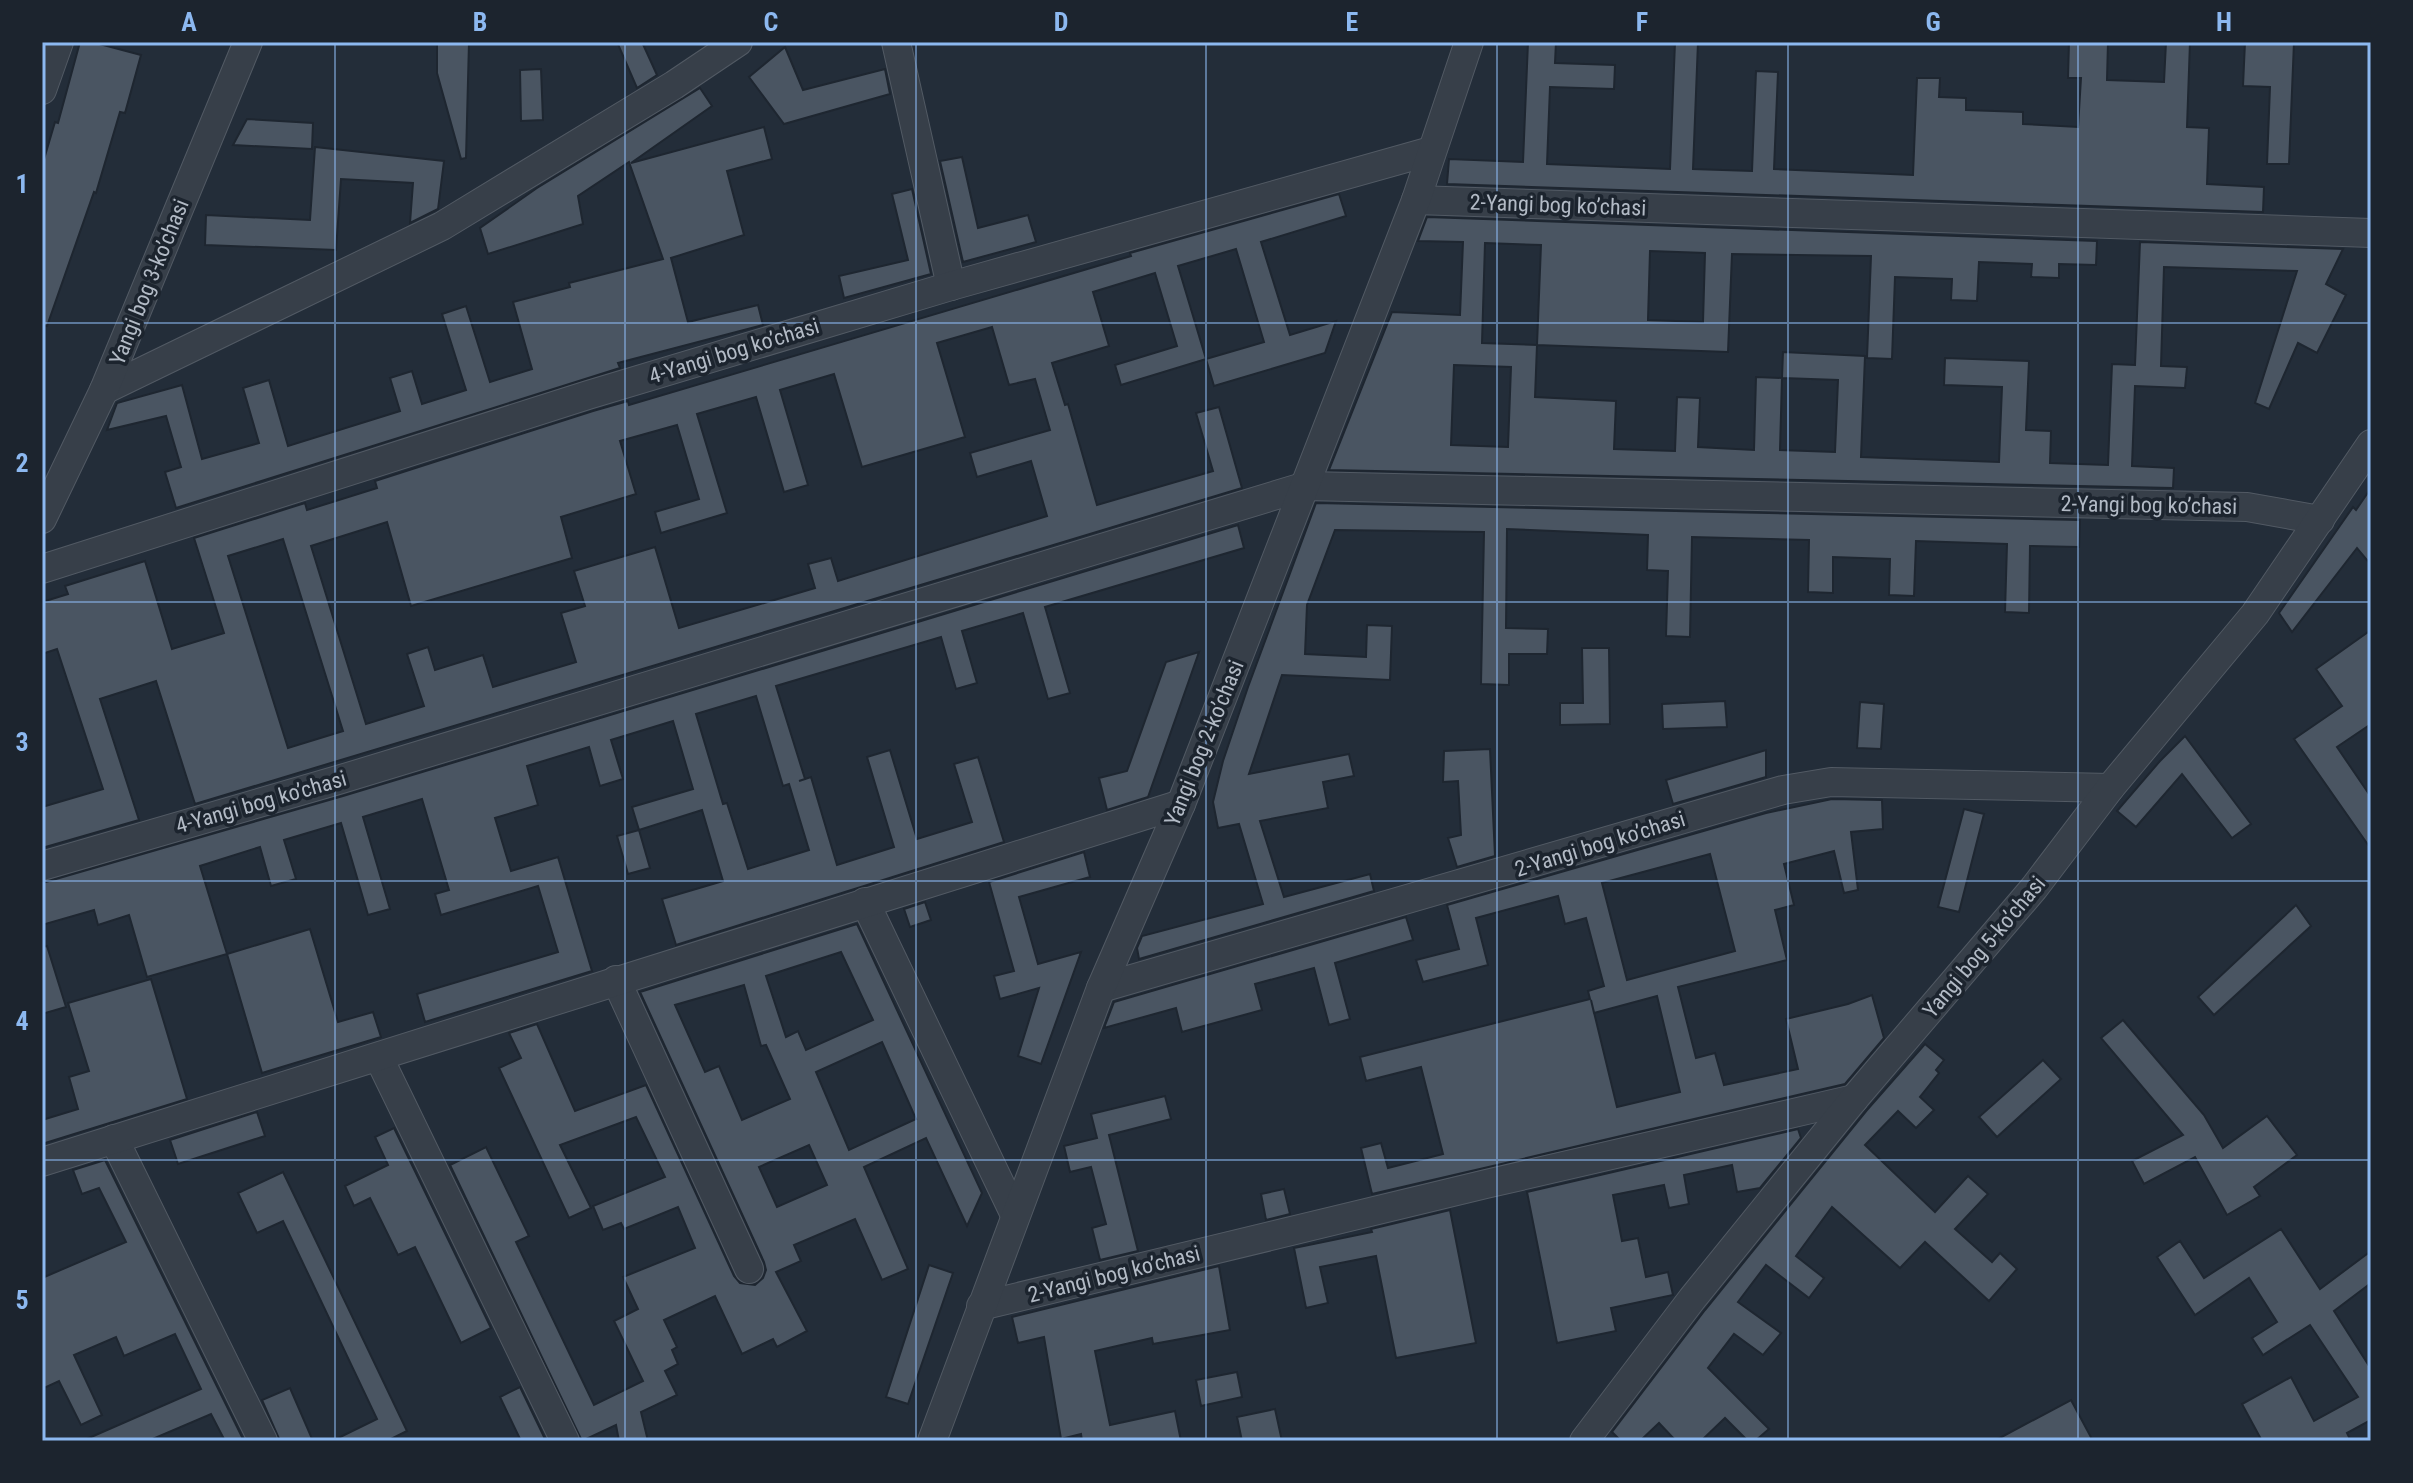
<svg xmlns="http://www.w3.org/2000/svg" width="2413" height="1483" font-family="'Roboto Condensed',sans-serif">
	<rect width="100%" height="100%" fill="#232d39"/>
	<g fill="#4a5562" stroke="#1e2630" stroke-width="2" fill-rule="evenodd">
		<polygon points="80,42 92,42 141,55 125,113 120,112 96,193 94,192 47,326 42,325 42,166 55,122 58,123"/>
		<polygon points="437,42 469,42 466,158 461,159 437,73"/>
		<polygon points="617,42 642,42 657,75 637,88"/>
		<polygon points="1528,42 1556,42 1555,63 1615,65 1614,89 1550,87 1547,164 1670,169 1675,42 1698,42 1693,169 1752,171 1756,71 1778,72 1774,169 1913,175 1917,78 1940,78 1939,97 1966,98 1966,110 2023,112 2023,124 2078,127 2081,78 2068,78 2069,42 2108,42 2107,80 2164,82 2166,42 2190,42 2187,127 2209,128 2207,184 2264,187 2263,212 1447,184 1449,159 1523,162"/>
		<polygon points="2245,42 2294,42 2289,164 2267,164 2270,87 2243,86"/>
		<polygon points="785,47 803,90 885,69 890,94 784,124 749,77"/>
		<polygon points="541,69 543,120 521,121 520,70"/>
		<polygon points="700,88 712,106 631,163 764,127 772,159 727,171 744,235 671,258 688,322 758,305 763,325 618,363 620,368 176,508 165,472 181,467 166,416 107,430 117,403 182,385 202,459 259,443 243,388 269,380 288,446 400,411 390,378 412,371 422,404 466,390 442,314 466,306 490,382 532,369 513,302 570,287 569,283 663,259 629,162 578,196 583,224 488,254 480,228 537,188"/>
		<polygon points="247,119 313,123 312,149 233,145"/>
		<polygon points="315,147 444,161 438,209 410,223 413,183 341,179 336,250 205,245 206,215 310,220"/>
		<polygon points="962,157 978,228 1028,215 1036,242 963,262 940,161"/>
		<polygon points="912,189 931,274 844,298 839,276 908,260 892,194"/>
		<path d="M1339,194L1346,216L1261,242L1290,335L1336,321L1325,353L1214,386L1206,359L1121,385L1115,365L1177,346L1155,273L1093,292L1109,346L1052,363L1065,405L1068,404L1097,505L1213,471L1196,413L1219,407L1242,488L195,804L156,681L100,699L139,820L42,848V807L103,789L57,649L42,654V602L68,594L65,586L145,561L172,649L224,633L194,538L305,503L307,510L377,488L375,481L593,411L628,401L629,405L1131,256L1130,253ZM1236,249L1264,342L1206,359L1178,266ZM992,327L1009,385L1035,379L1050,430L970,453L977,477L1031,461L1047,516L838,581L831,558L808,564L815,588L679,628L655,547L574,571L585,606L561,613L576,662L493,687L483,655L435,670L428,647L407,654L424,706L366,724L311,546L387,522L411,606L572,558L561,517L636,494L620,441L677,425L699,499L655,512L661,533L727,513L697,414L756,397L784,492L808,485L780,390L834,374L862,467L965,437L937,343ZM283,539L343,731L288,748L228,556Z"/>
		<path d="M1427,217L2097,241L2096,265L2059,264V278L2031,277L2032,264L1979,262L1977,301L1951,300L1952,279L1895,277L1892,359L1867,358L1871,256L1732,254L1728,352L1537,345L1535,397L1616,401L1614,449L1675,451L1677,397L1700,398L1698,447L1754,450L1756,377L1782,378L1783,352L1865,356L1861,457L1999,462L2002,387L1944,385L1945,358L2029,361L2026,430L2051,431L2050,463L2108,465L2112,364L2135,365L2140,242L2343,249L2326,284L2346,295L2317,353L2298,343L2269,409L2255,403L2297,271L2164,267L2161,366L2187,367L2185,388L2135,386L2132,466L2174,468L2173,488L1329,470L1392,312L1460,315L1463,242L1418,241ZM1485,243L1541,245L1537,345L1482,343ZM1650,251L1705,253L1703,322L1648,320ZM1454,365L1511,367L1508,447L1451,445ZM1782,378L1838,380L1835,452L1780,450Z"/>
		<polygon points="2371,488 2371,565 2357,548 2292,632 2279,613 2353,507 2356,510"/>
		<polygon points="1316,503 2080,520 2079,547 2030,546 2029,613 2005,612 2007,544 1916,541 1914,596 1889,595 1890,559 1833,557 1833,593 1808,592 1809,540 1692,537 1690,637 1666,636 1668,571 1647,570 1648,535 1507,529 1506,628 1548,629 1547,654 1509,654 1509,685 1481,684 1484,532 1335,530 1307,605 1305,654 1366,657 1367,625 1392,626 1390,680 1282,675 1249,774 1349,754 1354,776 1323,782 1328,808 1260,821 1284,897 1370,874 1374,891 1139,959 1137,948 1142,936 1263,904 1239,824 1218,828 1213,802 1223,761 1248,687"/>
		<path d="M1238,525L1244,548L1045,607L1070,693L1048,699L1023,613L962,631L977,683L956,689L941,637L776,686L805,779L799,781L811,777L837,865L894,847L867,757L890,750L917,839L972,822L954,764L978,757L1004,842L676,945L662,899L723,881L702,810L639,830L632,807L693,789L673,721L611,740L623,779L600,786L589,747L527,766L538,805L495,818L511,871L558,857L592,971L425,1022L417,994L558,952L538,886L441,915L435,894L449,890L422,799L363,817L390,909L368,915L341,823L284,840L296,879L271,886L260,847L200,866L227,954L147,977L129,915L98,925L94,910L42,925V883L343,796ZM756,696L783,786L789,784L809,850L748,869L727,803L723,804L696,714Z"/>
		<polygon points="2371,630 2371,724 2337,747 2371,797 2371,849 2294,739 2342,706 2316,669"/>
		<polygon points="1582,648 1609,648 1610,724 1560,725 1560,703 1583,703"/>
		<polygon points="1199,652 1148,797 1107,810 1099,778 1127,771 1166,662"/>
		<polygon points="1725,701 1727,727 1663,729 1662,704"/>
		<polygon points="1860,702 1884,704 1881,749 1857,748"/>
		<polygon points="2185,736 2251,824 2232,838 2182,774 2136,827 2117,811 2160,761"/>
		<polygon points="1490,749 1495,856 1457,867 1448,838 1461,835 1458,781 1443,782 1444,751"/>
		<polygon points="1766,750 1766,777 1673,804 1666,780"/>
		<path d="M1832,799L1882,800L1883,829L1851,832L1858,890L1844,893L1834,851L1784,864L1794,905L1775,910L1787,960L1678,987L1696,1058L1715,1053L1724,1085L1798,1069L1786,1019L1848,1004L1872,995L1884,1038L1845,1084L1372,1194L1361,1148L1381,1143L1388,1168L1443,1154L1421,1067L1366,1081L1360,1057L1590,999L1588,991L1604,986L1586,918L1565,924L1558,896L1476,918L1488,965L1423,982L1416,960L1459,949L1447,905L1766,813ZM1710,854L1735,951L1627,980L1602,883ZM1657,996L1680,1092L1617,1107L1591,1000L1594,1013Z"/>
		<polygon points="1964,809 1984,814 1959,912 1938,907"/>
		<polygon points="639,830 650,868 628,874 617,836"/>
		<polygon points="1084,852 1090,877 1019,897 1038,964 1081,952 1041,1064 1018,1056 1039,988 1000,999 994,976 1014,971 989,882"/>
		<polygon points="925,902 931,920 910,927 904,909"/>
		<polygon points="2296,905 2311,926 2214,1015 2198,997"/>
		<polygon points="1406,917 1413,940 1335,963 1350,1019 1329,1025 1314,968 1255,984 1262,1010 1182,1032 1176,1008 1104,1028 1114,1002"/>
		<path d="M857,924L982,1193L967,1226L926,1138L864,1167L908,1269L882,1280L855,1219L794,1245L801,1261L776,1272L807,1331L777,1347L773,1339L742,1354L715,1296L664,1320L677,1347L672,1350L678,1364L665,1371L677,1395L641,1412L648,1441H619L616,1425L582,1441L450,1165L486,1147L529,1236L516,1242L594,1405L643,1381L614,1321L638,1309L623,1277L695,1248L678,1207L624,1229L621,1223L603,1230L593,1206L665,1177L636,1117L560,1145L591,1208L569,1218L499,1068L521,1058L509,1033L537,1024L575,1111L646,1085L734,1276L740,1283L755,1285L763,1278L766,1270L764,1262L640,992ZM841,952L873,1020L806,1050L798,1031L786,1037L766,976ZM744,985L761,1046L766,1045L790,1099L742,1120L719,1066L705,1072L675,1005ZM882,1042L916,1119L849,1150L816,1072ZM809,1145L827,1185L777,1207L759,1167Z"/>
		<polygon points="310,929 338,1022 373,1012 381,1037 262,1073 227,954"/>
		<polygon points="47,946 66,1007 42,1014 42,947"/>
		<polygon points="151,979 187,1099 42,1144 42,1120 78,1109 69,1077 89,1071 68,1003"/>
		<polygon points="2123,1020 2204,1115 2223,1148 2267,1116 2297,1155 2254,1187 2260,1196 2227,1215 2195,1157 2144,1184 2132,1161 2183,1135 2101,1038"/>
		<polygon points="1925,1044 1944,1060 1936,1070 1939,1073 1920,1097 1934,1110 1916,1128 1898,1111 1865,1145 1935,1212 1968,1176 1988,1194 1955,1229 1992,1262 2000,1253 2017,1269 1989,1301 1925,1242 1900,1268 1832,1207 1796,1256 1824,1278 1809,1298 1766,1265 1738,1302 1781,1333 1763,1355 1734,1334 1708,1368 1769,1429 1755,1441 1748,1441 1725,1418 1701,1441 1676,1441 1659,1423 1640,1441 1621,1441 1612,1432 1705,1310 1867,1110"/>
		<polygon points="2043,1060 2061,1079 1997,1137 1979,1117"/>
		<polygon points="1165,1096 1171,1119 1109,1135 1138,1251 1100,1260 1092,1228 1106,1224 1091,1167 1070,1172 1064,1146 1097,1138 1091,1114"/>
		<polygon points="257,1112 265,1136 178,1164 170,1140"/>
		<polygon points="394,1128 491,1328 461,1343 415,1247 398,1255 370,1198 354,1206 345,1186 388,1165 375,1137"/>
		<polygon points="1798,1129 1801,1138 1760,1188 1737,1192 1732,1165 1684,1175 1689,1204 1669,1208 1664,1185 1613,1195 1622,1241 1638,1238 1646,1277 1668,1272 1673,1295 1611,1308 1616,1331 1557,1343 1527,1192"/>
		<polygon points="105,1160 244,1441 225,1441 211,1414 148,1441 82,1441 201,1389 175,1334 124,1356 116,1337 74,1355 102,1415 81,1425 59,1381 42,1389 42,1278 126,1242 99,1188 82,1194 73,1170"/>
		<polygon points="283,1172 407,1431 387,1441 332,1441 377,1419 283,1221 257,1233 238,1193"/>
		<polygon points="1284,1189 1290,1214 1266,1220 1261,1194"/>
		<polygon points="1450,1210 1476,1343 1396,1358 1376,1256 1320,1267 1328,1303 1306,1308 1294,1248 1372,1232 1371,1229"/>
		<polygon points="2281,1229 2320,1289 2371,1251 2371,1283 2334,1311 2371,1369 2371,1420 2347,1433 2351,1441 2262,1441 2242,1404 2291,1377 2314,1421 2358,1397 2310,1325 2263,1355 2252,1338 2277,1322 2249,1278 2195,1315 2157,1257 2180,1241 2204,1278"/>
		<polygon points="929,1265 953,1273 908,1404 886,1397"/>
		<polygon points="1219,1266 1230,1330 1153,1344 1152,1338 1095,1351 1110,1425 1175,1411 1181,1441 1082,1441 1081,1434 1061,1439 1044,1337 1018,1343 1012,1317"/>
		<polygon points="1237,1372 1242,1397 1201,1406 1196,1380"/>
		<polygon points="520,1387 546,1441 521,1441 500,1397"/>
		<polygon points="290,1388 313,1441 280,1441 262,1400"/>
		<polygon points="2071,1400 2093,1441 1994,1441"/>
		<polygon points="1275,1409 1282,1441 1242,1441 1237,1417"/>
	</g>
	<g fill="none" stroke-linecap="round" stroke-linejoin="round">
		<defs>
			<g id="minor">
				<polyline points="896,42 951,286"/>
				<polyline points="42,90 59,42"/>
				<polyline points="1416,200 2371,233"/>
				<polyline points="104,390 442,226 674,85 738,42"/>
				<polyline points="42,519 104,390 248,42"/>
				<polyline points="42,569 588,395 951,286 1431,151"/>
				<polyline points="42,866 338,780 1306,486 2247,507 2320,520"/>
				<polyline points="865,902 1015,1215"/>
				<polyline points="616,980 749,1269"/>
				<polyline points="1101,988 1783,790 1831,782 2110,788"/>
				<polyline points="379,1058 565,1441"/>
				<polyline points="114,1139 263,1441"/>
				<polyline points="42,1162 1181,804"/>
				<polyline points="981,1306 1486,1184 1854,1099"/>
				<polyline points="932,1441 1101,988 1181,804 1416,200 1469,42"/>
				<polyline points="1584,1441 1692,1299 1854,1099 2034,888 2110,788 2255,614 2371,444"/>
			</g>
		</defs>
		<use href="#minor" stroke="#525a64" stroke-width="30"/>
		<use href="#minor" stroke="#373f49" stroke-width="28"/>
	</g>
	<path fill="none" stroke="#8cb8f0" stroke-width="2" stroke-opacity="0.55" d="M335,42V1441M625,42V1441M916,42V1441M1206,42V1441M1497,42V1441M1788,42V1441M2078,42V1441M42,323H2371M42,602H2371M42,881H2371M42,1160H2371"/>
	<g text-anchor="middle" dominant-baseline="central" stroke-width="7" stroke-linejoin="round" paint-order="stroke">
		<g font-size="22" fill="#b2bac5" stroke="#1c242e">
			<text transform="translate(1558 205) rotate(2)">2-Yangi bog koʼchasi</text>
			<text transform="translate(149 282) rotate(-68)">Yangi bog 3-koʼchasi</text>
			<text transform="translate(734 351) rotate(-17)">4-Yangi bog koʼchasi</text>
			<text transform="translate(2149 505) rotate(1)">2-Yangi bog koʼchasi</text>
			<text transform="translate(1204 743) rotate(-68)">Yangi bog 2-koʼchasi</text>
			<text transform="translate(261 802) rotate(-16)">4-Yangi bog koʼchasi</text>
			<text transform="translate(1600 844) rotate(-17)">2-Yangi bog koʼchasi</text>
			<text transform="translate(1984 947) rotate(-50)">Yangi bog 5-koʼchasi</text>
			<text transform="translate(1114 1274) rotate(-14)">2-Yangi bog koʼchasi</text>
		</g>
	</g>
	<rect width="2413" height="1483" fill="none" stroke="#1c242e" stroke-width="88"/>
	<rect x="44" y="44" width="2325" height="1395" fill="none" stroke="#8cb8f0" stroke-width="3"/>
	<g font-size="26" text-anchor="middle" font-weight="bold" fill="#8cb8f0">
		<text x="189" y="31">A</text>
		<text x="480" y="31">B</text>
		<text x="771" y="31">C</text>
		<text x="1061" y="31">D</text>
		<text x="1352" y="31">E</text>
		<text x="1642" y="31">F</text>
		<text x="1933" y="31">G</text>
		<text x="2224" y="31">H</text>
		<text x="22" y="193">1</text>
		<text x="22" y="472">2</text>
		<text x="22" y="751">3</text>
		<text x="22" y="1030">4</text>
		<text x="22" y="1309">5</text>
	</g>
</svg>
